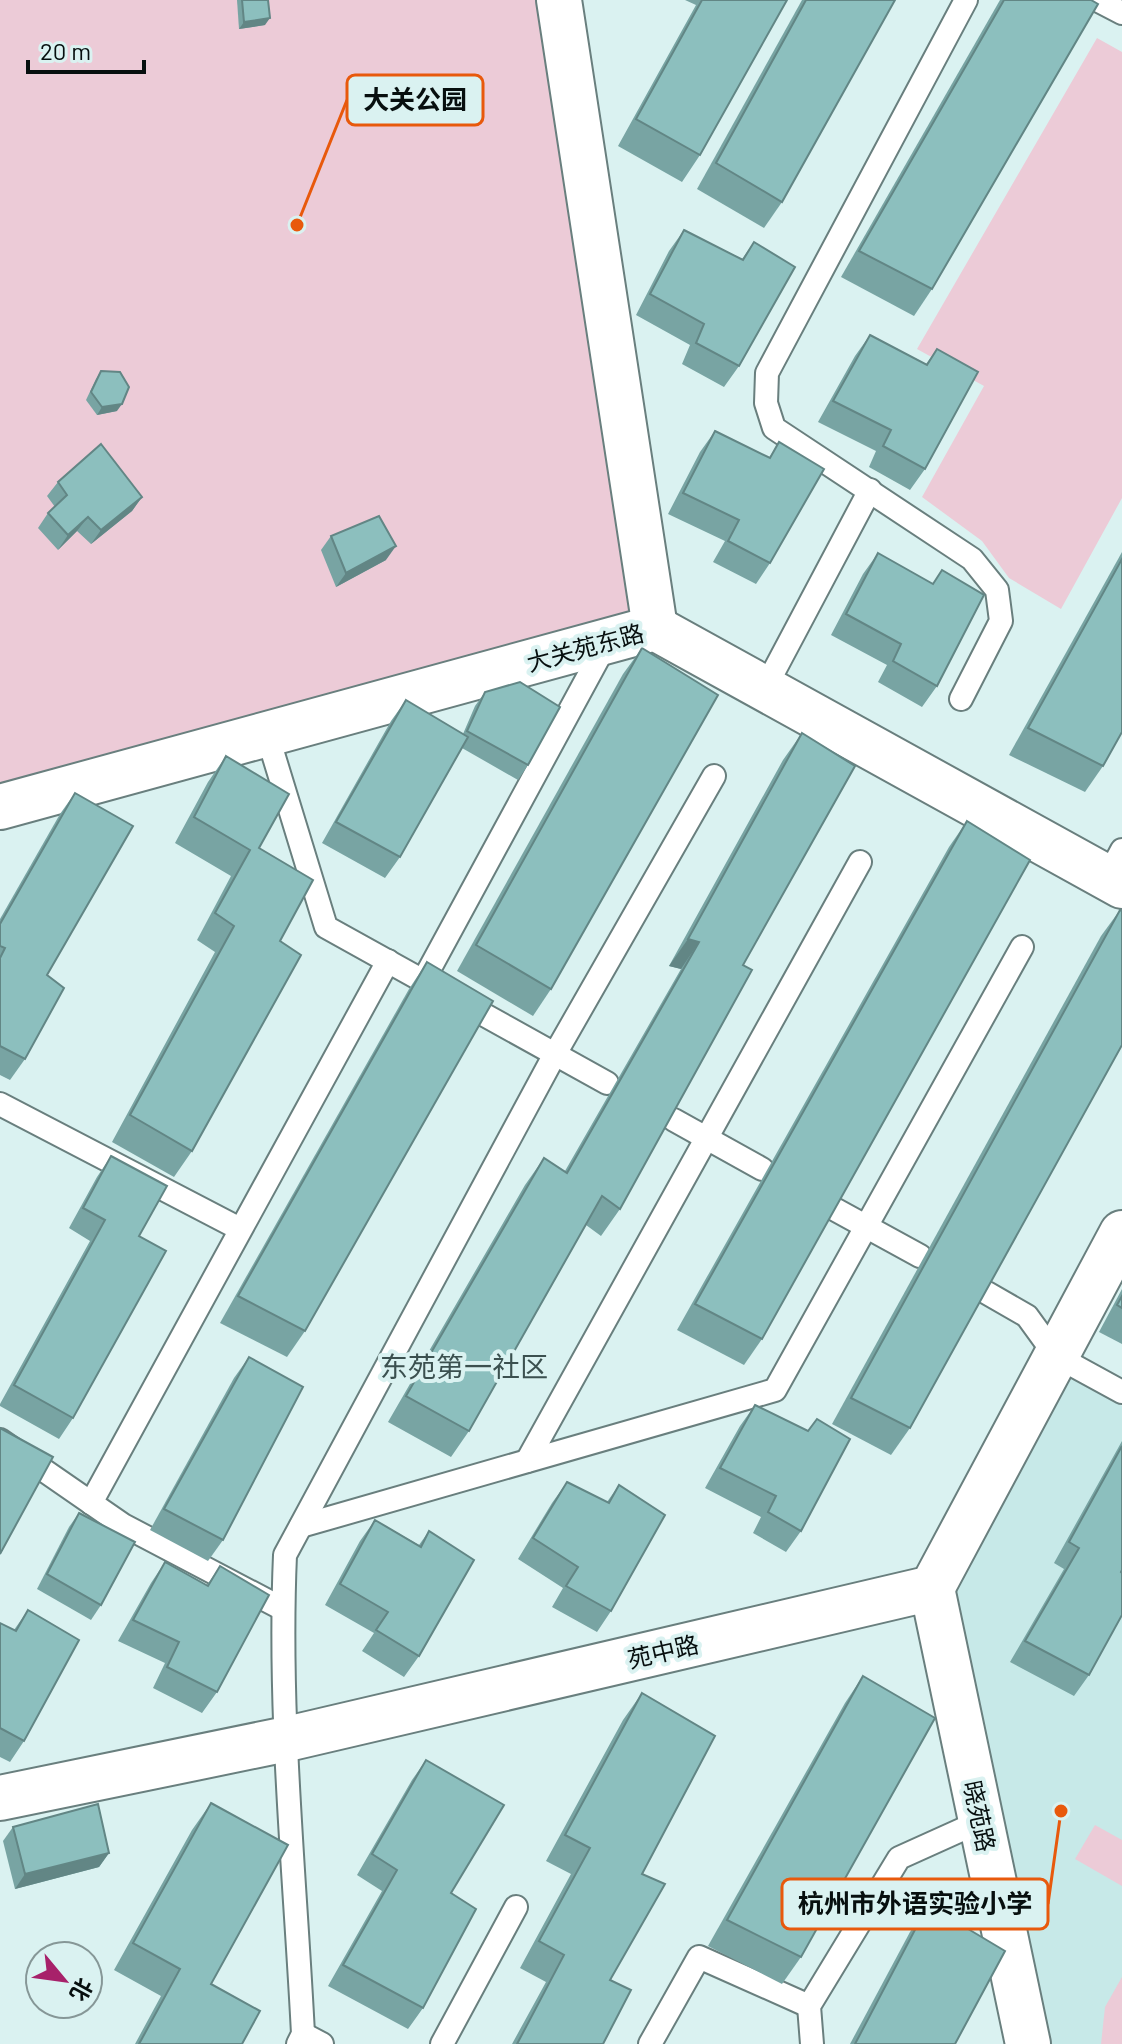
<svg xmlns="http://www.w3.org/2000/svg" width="1122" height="2044" font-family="Barlow,'Noto Sans SC',sans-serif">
	<rect width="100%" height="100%" fill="#daf2f1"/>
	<polygon fill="#c7e9e8" points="1063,1373 1122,1406 1122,2044 1046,2044 952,1577"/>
	<g fill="#eccbd7">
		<polygon points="0,0 559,0 655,628 0,807"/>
		<polygon points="1097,38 1122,52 1122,498 1061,609 1009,578 982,541 922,497 984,386 917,349"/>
		<polygon points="1095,1825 1122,1840 1122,1886 1075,1859"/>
		<polygon points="1122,1977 1122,2044 1101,2044 1105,2007"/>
	</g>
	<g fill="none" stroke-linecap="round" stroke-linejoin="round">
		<defs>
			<g id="service">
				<polyline points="1097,0 1122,13"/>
				<polyline points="765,688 870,490"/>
				<polyline points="961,699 1001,621 997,590 972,559 774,428 766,403 767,373 966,0"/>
				<polyline points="267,734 326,927 607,1083"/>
				<polyline points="1107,878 1122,850"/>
				<polyline points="423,981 607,642"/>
				<polyline points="0,1104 240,1229"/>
				<polyline points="674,1120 762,1169"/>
				<polyline points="836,1210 920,1256"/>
				<polyline points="987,1293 1027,1316 1056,1356 1122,1392"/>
				<polyline points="0,1440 123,1525 283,1609"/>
				<polyline points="527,1461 860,862"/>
				<polyline points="91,1503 388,961"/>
				<polyline points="301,1526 775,1390 1022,947"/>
				<polyline points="303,2034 322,2044"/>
				<path d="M298,2044L303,2034C295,1875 278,1714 285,1555L555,1054L714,776"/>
				<polyline points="442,2044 516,1907"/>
				<polyline points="650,2044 699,1957 809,2006"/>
				<polyline points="812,2044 809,2006 899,1858 981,1821"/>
			</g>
			<g id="minor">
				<polyline points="559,0 655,628"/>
				<polyline points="0,807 655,628 1122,886"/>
				<polyline points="932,1588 1028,2044"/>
				<polyline points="0,1798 287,1739 932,1588 1122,1233"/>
			</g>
		</defs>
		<use href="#service" stroke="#697f7e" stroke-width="26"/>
		<use href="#minor" stroke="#697f7e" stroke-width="48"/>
		<use href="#service" stroke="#fff" stroke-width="22"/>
		<use href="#minor" stroke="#fff" stroke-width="44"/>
	</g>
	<g fill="#78a4a3">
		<polygon points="237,0 268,0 265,25 239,29"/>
		<polygon points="685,0 787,0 700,155 682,182 618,146 696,5"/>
		<polygon points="802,0 895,0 782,202 764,228 697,189"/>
		<polygon points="1000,0 1091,0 932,289 914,316 841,277"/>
		<polygon points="684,230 742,259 754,242 739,366 724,387 682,364 690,345 636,315 669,251"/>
		<polygon points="870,335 926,364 937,349 925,469 910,490 869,467 876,451 818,422 855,356"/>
		<polygon points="101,371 117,411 97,415 86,400 96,379"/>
		<polygon points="715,431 769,458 779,442 770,563 756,584 713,562 725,541 668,514 700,452"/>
		<polygon points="58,482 142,497 132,511 91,544 77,531 58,550 38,528 48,513 55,507 47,496"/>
		<polygon points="331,536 386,560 336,587 321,550"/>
		<polygon points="1122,552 1122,732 1103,766 1085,792 1009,755"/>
		<polygon points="878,553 937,686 922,707 878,682 887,665 831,635 863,574"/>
		<polygon points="642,648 551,989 533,1016 457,971 623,674"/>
		<polygon points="485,692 528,765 518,780 462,748 400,857 385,878 322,843 391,721 406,700 463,734 475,706"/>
		<polygon points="802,733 743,965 620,1209 601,1236 586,1225 469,1431 451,1457 388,1422 525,1185 544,1158 565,1171 681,969 669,966 783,760"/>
		<polygon points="226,756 259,848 280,941 192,1151 174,1177 112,1142 215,952 197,940 231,876 175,843 208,782"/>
		<polygon points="75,793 47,975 25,1059 10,1080 0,1075 0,919 60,814"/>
		<polygon points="967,821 762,1339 744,1365 677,1330 949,847"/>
		<polygon points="1120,910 910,1428 891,1455 832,1424 1101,936"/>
		<polygon points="427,962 305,1331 287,1357 220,1323 409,989"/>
		<polygon points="111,1156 139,1236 73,1418 59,1439 0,1406 0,1404 90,1241 69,1228 97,1177"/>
		<polygon points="1122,1289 1122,1344 1099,1332"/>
		<polygon points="249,1357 223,1540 208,1561 150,1530 234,1378"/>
		<polygon points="755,1405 801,1531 786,1552 753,1533 761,1517 705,1488 740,1426"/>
		<polygon points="1122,1441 1122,1570 1089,1675 1074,1696 1010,1662 1064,1569 1054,1563"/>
		<polygon points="567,1482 607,1502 619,1485 611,1611 597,1632 552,1607 563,1588 518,1559 552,1503"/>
		<polygon points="79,1513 101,1605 91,1620 37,1589 69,1527"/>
		<polygon points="375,1520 419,1545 429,1531 419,1656 404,1677 362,1651 374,1633 325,1605 360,1541"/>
		<polygon points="165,1562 207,1585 220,1566 217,1692 202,1713 153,1688 165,1663 118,1641 151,1583"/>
		<polygon points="28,1610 24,1741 10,1762 0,1757 0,1623 14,1630"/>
		<polygon points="863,1676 801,1957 782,1984 708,1946 845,1703"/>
		<polygon points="642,1693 642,1874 610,1980 603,2044 512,2044 546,1982 520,1968 571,1874 546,1861 623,1720"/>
		<polygon points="426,1760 423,2008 408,2029 328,1986 382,1891 357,1875 412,1780"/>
		<polygon points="211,1803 211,1984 242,2044 135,2044 161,1996 114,1970 192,1830"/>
		<polygon points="13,1827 109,1853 99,1867 15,1889 3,1841"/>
		<polygon points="928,1905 955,2044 850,2044 910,1932"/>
	</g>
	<g fill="#628685">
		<polygon points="270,18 265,25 239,29 244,22"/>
		<polygon points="122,404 117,411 97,415 102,407"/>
		<polygon points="142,497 132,511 91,544 101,530"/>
		<polygon points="88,517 77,531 58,550 68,535"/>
		<polygon points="396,546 386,560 336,587 346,573"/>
		<polygon points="688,939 699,942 681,969 669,966"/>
		<polygon points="109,1853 99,1867 15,1889 25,1874"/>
	</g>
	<g fill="#8cbfbe" stroke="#628685" stroke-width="2">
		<polygon points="242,0 268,0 270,18 244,22"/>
		<polygon points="702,0 787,0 700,155 636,119"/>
		<polygon points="806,0 895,0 782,202 716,163"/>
		<polygon points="1004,0 1091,0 1098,4 932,289 859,251"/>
		<polygon points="684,230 743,260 754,242 795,267 739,366 696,343 704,324 650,294"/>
		<polygon points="870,335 927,365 937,349 978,372 925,469 883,446 891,430 833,401"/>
		<polygon points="101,371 120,372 129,387 122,404 102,407 91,392"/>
		<polygon points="715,431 770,458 779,442 824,469 770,563 728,541 739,520 683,493"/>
		<polygon points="101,444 142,497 101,530 88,517 68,535 48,513 67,495 58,482"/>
		<polygon points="379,516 396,546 346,573 331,536"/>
		<polygon points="878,553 933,584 942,570 984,595 937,686 893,661 901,644 846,614"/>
		<polygon points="1122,559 1122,732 1103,766 1028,728"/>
		<polygon points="642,648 718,695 551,989 476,945"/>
		<polygon points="520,682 560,707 528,765 467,731 485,692"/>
		<polygon points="406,700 468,737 400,857 336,822"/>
		<polygon points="802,733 855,766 743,965 752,970 620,1209 602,1196 469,1431 406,1396 544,1158 567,1173 699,942 688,939"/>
		<polygon points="226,756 289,794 259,848 313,880 280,941 301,955 192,1151 130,1115 234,926 215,913 250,850 194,817"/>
		<polygon points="75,793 133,826 47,975 64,988 25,1059 0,1046 0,958 5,948 0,946 0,924"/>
		<polygon points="967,821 1030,860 762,1339 695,1304"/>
		<polygon points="1120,910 1122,911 1122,1045 910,1428 851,1398"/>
		<polygon points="427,962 493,1001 305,1331 238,1296"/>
		<polygon points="111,1156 167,1186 139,1236 166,1251 73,1418 14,1385 105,1220 83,1208"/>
		<polygon points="1122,1296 1122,1308 1117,1305"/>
		<polygon points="249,1357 303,1387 223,1540 164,1509"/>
		<polygon points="755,1405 808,1431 817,1419 850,1439 801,1531 768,1512 776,1496 720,1468"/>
		<polygon points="0,1428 53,1457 0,1554"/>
		<polygon points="1122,1446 1122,1570 1121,1572 1122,1573 1122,1615 1089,1675 1025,1641 1079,1548 1069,1542"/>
		<polygon points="567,1482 609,1503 619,1485 665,1515 611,1611 566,1586 578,1567 533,1538"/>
		<polygon points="79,1513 135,1542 101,1605 47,1574"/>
		<polygon points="375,1520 421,1547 429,1531 474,1560 419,1656 376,1630 388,1612 340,1584"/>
		<polygon points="165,1562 208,1586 220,1566 269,1595 217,1692 167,1667 179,1642 133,1620"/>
		<polygon points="28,1610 79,1640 24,1741 0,1728 0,1623 16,1631"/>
		<polygon points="863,1676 935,1718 801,1957 727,1920"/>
		<polygon points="642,1693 715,1736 642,1874 665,1884 610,1980 631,1990 603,2044 517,2044 564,1955 539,1941 590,1848 565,1835"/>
		<polygon points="426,1760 504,1805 451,1893 476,1909 423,2008 343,1965 397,1870 372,1854"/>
		<polygon points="211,1803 288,1845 211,1984 260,2011 242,2044 139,2044 180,1969 133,1943"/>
		<polygon points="98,1804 109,1853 25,1874 13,1827"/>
		<polygon points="928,1905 1005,1951 955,2044 855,2044"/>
	</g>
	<g text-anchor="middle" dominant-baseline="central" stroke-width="8" stroke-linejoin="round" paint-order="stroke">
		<g font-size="24" fill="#070f0f" stroke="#daf2f1">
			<text transform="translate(585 647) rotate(-15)">大关苑东路</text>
			<text transform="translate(663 1651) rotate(-13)">苑中路</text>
			<text transform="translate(980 1816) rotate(78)">晓苑路</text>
		</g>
		<g font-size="28" fill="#3b504f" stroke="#daf2f1">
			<text x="464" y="1366">东苑第一社区</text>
		</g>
	</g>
	<path fill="none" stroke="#e8590c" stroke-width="3" d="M297 225L347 100M1061 1811L1048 1904"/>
	<g fill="#e8590c" stroke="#daf2f1" stroke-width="3">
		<circle cx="297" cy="225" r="8"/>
		<circle cx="1061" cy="1811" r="8"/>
	</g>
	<g fill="#daf2f1" stroke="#e8590c" stroke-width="3">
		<rect x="347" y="75" width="136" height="50" rx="8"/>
		<rect x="782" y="1879" width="266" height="50" rx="8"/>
	</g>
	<g font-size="26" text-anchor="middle" font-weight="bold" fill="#070f0f">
		<text x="415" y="109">大关公园</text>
		<text x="915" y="1913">杭州市外语实验小学</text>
	</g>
	<g transform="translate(64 1980) rotate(119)"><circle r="38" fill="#daf2f1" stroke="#869797" stroke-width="2"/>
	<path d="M0-6L14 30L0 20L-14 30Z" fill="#a7216a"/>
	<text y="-12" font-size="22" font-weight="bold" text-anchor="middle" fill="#070f0f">北</text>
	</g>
	<path d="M28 60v12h116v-12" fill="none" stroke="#070f0f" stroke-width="4"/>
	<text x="40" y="60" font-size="24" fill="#070f0f" stroke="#daf2f1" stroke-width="6" paint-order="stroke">20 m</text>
</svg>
